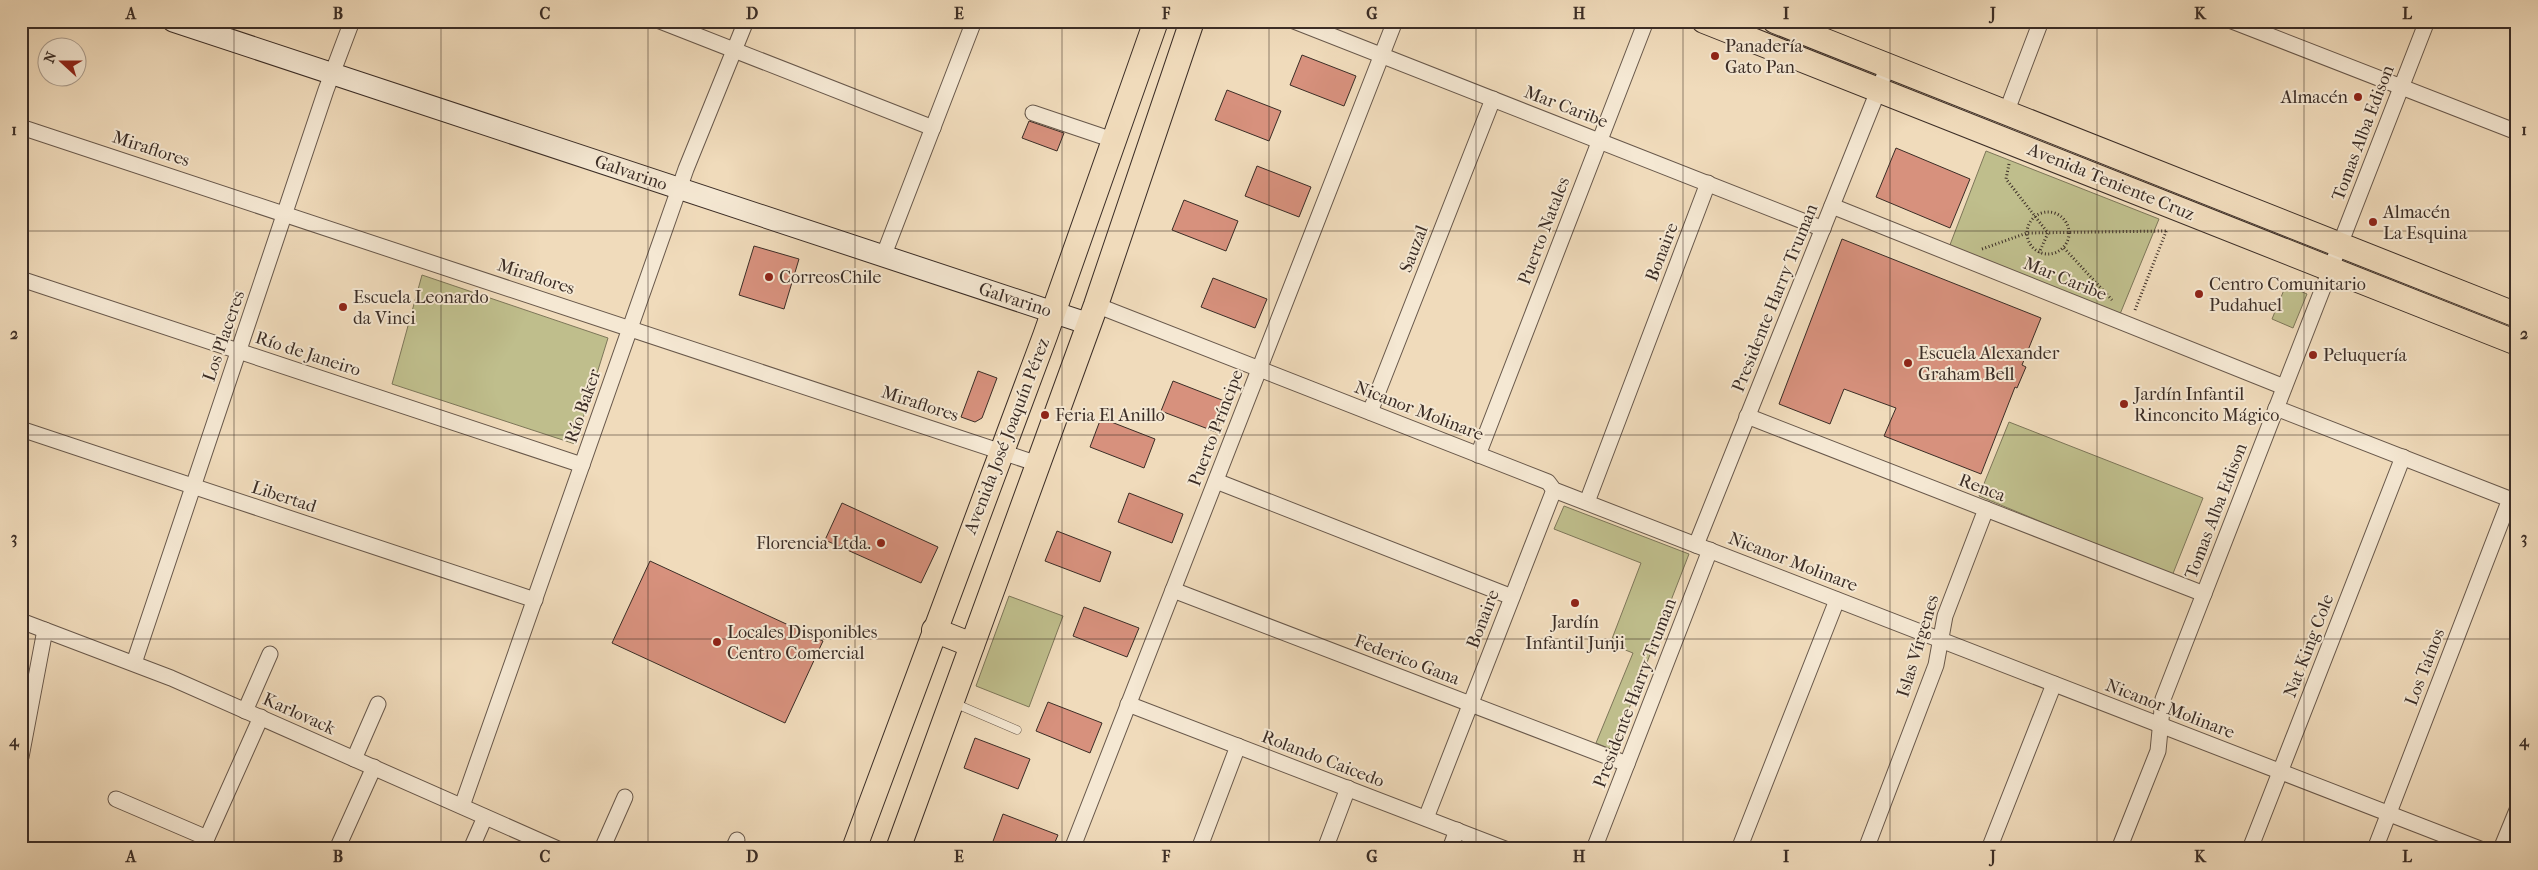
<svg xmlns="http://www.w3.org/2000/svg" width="2538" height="870" font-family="'IM FELL French Canon',serif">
	<rect width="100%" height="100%" fill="#f0dbbb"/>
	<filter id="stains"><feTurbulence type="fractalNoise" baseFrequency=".004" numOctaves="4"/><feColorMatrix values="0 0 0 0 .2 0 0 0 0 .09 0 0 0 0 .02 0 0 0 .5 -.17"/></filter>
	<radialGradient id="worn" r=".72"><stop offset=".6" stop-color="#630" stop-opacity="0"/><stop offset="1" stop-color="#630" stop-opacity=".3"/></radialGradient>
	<g fill="#bfbe8c" stroke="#7d7659">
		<polygon points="1986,151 2159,219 2118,319 1948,250"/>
		<polygon points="422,275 608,338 575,444 392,384"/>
		<polygon points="2286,285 2307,294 2293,328 2272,319"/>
		<polygon points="2009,422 2203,498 2172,576 1979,496"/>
		<polygon points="1564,506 1689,554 1613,750 1596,743 1633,653 1610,644 1641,563 1554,529"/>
		<polygon points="1009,596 1063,616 1029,707 976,686"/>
	</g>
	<g fill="#d7917d" stroke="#3b2d26">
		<polygon points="1302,55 1356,76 1344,106 1290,85"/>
		<polygon points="1227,90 1281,111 1269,141 1215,120"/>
		<polygon points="1029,121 1064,133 1057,151 1022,138"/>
		<polygon points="1896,148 1970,179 1950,228 1876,197"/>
		<polygon points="1257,166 1311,187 1299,217 1245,196"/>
		<polygon points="1184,200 1238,221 1226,251 1172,230"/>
		<polygon points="1842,239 2041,318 2022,365 2026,367 2017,388 2015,387 1981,474 1884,436 1896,408 1844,389 1830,424 1779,404"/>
		<polygon points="754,246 799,259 784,309 739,295"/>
		<polygon points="1213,278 1267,299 1255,328 1201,307"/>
		<polygon points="978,371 997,378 982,418 975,422 961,417"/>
		<polygon points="1173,381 1227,402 1216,432 1161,411"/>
		<polygon points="1101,418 1155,439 1144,468 1090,447"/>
		<polygon points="1129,493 1183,514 1172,543 1118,522"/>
		<polygon points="842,503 938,547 921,583 825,540"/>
		<polygon points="1057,531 1111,552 1100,582 1045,561"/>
		<polygon points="650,561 823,641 785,723 612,643"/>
		<polygon points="1084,607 1139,628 1127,657 1073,636"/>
		<polygon points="1048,702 1102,723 1090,753 1036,731"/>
		<polygon points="975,738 1030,759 1018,789 964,768"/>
		<polygon points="1003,814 1058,835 1052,849 1005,849 992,844"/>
	</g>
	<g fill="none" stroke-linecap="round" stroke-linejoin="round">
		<defs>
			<polyline id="lane" points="954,703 1017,730"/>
			<g id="street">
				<polyline points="660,21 933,128"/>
				<polyline points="1294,21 1823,229"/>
				<polyline points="2232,21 2517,132"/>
				<polyline points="1033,113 1113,140"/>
				<polyline points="2006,113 2041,21"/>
				<polyline points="21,127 1038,464"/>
				<polyline points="1832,206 2284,387"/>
				<polyline points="883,257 974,21"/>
				<polyline points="21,279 582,465"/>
				<polyline points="1096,305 1548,482 1554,490 2480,849"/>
				<polyline points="2276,408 2517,502"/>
				<polyline points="1370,412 1493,99"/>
				<polyline points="1747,416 2204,594"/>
				<polyline points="21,429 535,600"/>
				<polyline points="1478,455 1646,21"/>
				<polyline points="1216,481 1512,597"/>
				<polyline points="1587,502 1708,183"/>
				<polyline points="1696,545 1888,66"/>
				<polyline points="1173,590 1627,764"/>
				<polyline points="21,621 171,678 558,849"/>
				<polyline points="134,663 326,90 352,21"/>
				<polyline points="1128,704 1505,849"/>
				<polyline points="245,711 270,654"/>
				<polyline points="21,757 45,630"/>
				<polyline points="354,759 378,704"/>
				<polyline points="116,799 207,838"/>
				<polyline points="462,806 686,169 746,21"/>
				<polyline points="1426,818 1554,490"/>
				<polyline points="202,849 261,717"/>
				<polyline points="337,849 374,767"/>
				<polyline points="471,849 485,817"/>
				<polyline points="602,849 625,797"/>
				<polyline points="733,849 737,840"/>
				<polyline points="1072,849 1395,21"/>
				<polyline points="1199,849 1238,746"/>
				<polyline points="1325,849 1348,788"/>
				<polyline points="1450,849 1457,830"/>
				<polyline points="1594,849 1710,550"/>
				<polyline points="1739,849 1837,600"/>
				<polyline points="1866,849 1936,665 1945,616 1986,509"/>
				<polyline points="1989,849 2054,684"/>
				<polyline points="2119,849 2158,751 2163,699 2427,21"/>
				<polyline points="2250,849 2403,457"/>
				<polyline points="2375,849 2510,499"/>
				<polyline points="2501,849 2517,810"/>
			</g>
			<polyline id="secondary" points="173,21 1089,324"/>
			<g id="primary">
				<polyline points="1704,21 2517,343"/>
				<polyline points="1775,21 2517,315"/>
				<polyline points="934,630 972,645"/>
				<polyline points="854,849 1045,336 1156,21"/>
				<polyline points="898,849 1096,305 1192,21"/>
			</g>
		</defs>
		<use href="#lane" stroke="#68584b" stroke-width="9"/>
		<use href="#street" stroke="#68584b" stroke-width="17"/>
		<use href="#secondary" stroke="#3b2d26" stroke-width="23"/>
		<use href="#primary" stroke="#3b2d26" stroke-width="26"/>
		<g stroke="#3b2d26" stroke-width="3" stroke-dasharray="1 2.5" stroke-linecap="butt">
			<polyline points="2009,164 2006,179 2048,233 2039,253"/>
			<circle cx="2048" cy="233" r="21"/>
			<polyline points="2064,248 2112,300"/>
			<polyline points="1982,249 2027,233 2166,231"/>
			<polyline points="2135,310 2167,229"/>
		</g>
		<use href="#lane" stroke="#f5e8d3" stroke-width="8"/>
		<use href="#street" stroke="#f5e8d3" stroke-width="15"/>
		<use href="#secondary" stroke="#f5e8d3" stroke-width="21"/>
		<use href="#primary" stroke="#f0dbbb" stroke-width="24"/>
	</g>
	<path fill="none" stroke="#3b2d26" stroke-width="1" stroke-opacity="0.55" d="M234,21V849M441,21V849M648,21V849M855,21V849M1062,21V849M1269,21V849M1476,21V849M1683,21V849M1890,21V849M2097,21V849M2304,21V849M21,231H2517M21,435H2517M21,639H2517"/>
	<g fill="#8f2418" stroke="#f5e8d3" stroke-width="2">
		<circle cx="1715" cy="56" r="5"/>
		<circle cx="2358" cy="97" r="5"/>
		<circle cx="2373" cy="222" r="5"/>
		<circle cx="769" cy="277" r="5"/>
		<circle cx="2199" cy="294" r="5"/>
		<circle cx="343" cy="307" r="5"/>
		<circle cx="2313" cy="355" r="5"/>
		<circle cx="1908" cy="363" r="5"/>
		<circle cx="2124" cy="404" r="5"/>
		<circle cx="1045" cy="415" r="5"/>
		<circle cx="881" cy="543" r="5"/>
		<circle cx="1575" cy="603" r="5"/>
		<circle cx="717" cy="642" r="5"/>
	</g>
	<g text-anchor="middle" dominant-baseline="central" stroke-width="4" stroke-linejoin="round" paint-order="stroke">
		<g font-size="18" fill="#3b2d26" stroke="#f5e8d3" text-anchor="start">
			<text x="1725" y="46">Panadería<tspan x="1725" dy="21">Gato Pan</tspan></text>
			<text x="2348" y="97" text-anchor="end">Almacén</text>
			<text x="2383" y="212">Almacén<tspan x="2383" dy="21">La Esquina</tspan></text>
			<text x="779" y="277">CorreosChile</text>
			<text x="2209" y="284">Centro Comunitario<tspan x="2209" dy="21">Pudahuel</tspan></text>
			<text x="353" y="297">Escuela Leonardo<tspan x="353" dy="21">da Vinci</tspan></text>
			<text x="1918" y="353">Escuela Alexander<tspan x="1918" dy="21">Graham Bell</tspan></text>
			<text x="2323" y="355">Peluquería</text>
			<text x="2134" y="394">Jardín Infantil<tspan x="2134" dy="21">Rinconcito Mágico</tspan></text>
			<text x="1055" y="415">Feria El Anillo</text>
			<text x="871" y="543" text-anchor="end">Florencia Ltda.</text>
			<text x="1575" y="622" text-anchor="middle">Jardín<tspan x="1575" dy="21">Infantil Junji</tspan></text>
			<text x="727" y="632">Locales Disponibles<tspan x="727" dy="21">Centro Comercial</tspan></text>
		</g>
		<g font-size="18" fill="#3b2d26" stroke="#f5e8d3">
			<text transform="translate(1566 107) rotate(21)">Mar Caribe</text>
			<text transform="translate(2363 133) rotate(-69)">Tomas Alba Edison</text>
			<text transform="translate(151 149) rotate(18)">Miraflores</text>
			<text transform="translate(631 173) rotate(19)">Galvarino</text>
			<text transform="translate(2111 182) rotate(22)">Avenida Teniente Cruz</text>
			<text transform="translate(1544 231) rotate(-69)">Puerto Natales</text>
			<text transform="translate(1414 249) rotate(-69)">Sauzal</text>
			<text transform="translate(1662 252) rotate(-69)">Bonaire</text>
			<text transform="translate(536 277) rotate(18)">Miraflores</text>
			<text transform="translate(2065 279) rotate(22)">Mar Caribe</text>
			<text transform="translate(1775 298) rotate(-68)">Presidente Harry Truman</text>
			<text transform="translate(1015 300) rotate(18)">Galvarino</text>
			<text transform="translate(224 336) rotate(-71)">Los Placeres</text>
			<text transform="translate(308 354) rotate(18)">Río de Janeiro</text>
			<text transform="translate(920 404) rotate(18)">Miraflores</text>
			<text transform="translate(583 406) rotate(-71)">Río Baker</text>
			<text transform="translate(1419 411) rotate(21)">Nicanor Molinare</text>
			<text transform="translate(1216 428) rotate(-69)">Puerto Príncipe</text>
			<text transform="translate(1007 436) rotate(-69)">Avenida José Joaquín Pérez</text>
			<text transform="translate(1982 488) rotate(21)">Renca</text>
			<text transform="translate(284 497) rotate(18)">Libertad</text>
			<text transform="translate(2216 511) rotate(-69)">Tomas Alba Edison</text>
			<text transform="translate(1793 562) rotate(21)">Nicanor Molinare</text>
			<text transform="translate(1483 619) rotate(-69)">Bonaire</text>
			<text transform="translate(1918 646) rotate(-73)">Islas Vírgenes</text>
			<text transform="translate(2309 646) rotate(-69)">Nat King Cole</text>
			<text transform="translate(1407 660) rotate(21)">Federico Gana</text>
			<text transform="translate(2425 667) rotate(-69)">Los Taínos</text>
			<text transform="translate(1635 693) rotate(-69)">Presidente Harry Truman</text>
			<text transform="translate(2170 709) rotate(21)">Nicanor Molinare</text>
			<text transform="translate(299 714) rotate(24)">Karlovack</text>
			<text transform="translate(1323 759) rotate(21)">Rolando Caicedo</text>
		</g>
	</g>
	<rect width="2538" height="870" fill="none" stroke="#f0dbbb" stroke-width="55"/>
	<g transform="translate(62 62) rotate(291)"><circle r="24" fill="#f5e8d3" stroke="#ab9d8e"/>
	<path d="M0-4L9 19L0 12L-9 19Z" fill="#8f2418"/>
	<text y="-8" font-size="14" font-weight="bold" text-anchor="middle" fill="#3b2d26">N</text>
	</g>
	<rect x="28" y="28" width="2482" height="814" fill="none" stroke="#3b2d26" stroke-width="2"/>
	<g font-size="16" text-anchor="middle" font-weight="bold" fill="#3b2d26">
		<text x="131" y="19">A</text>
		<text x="338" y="19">B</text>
		<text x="545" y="19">C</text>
		<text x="752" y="19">D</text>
		<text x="959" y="19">E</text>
		<text x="1166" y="19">F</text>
		<text x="1372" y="19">G</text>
		<text x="1579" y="19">H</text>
		<text x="1786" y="19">I</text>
		<text x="1993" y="19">J</text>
		<text x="2200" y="19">K</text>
		<text x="2407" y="19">L</text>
		<text x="14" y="135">1</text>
		<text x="2524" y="135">1</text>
		<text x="14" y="339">2</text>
		<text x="2524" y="339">2</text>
		<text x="14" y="543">3</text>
		<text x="2524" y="543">3</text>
		<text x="14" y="746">4</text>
		<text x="2524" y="746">4</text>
		<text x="131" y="862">A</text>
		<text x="338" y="862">B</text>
		<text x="545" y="862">C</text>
		<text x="752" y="862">D</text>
		<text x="959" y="862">E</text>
		<text x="1166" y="862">F</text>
		<text x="1372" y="862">G</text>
		<text x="1579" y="862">H</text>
		<text x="1786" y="862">I</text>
		<text x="1993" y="862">J</text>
		<text x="2200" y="862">K</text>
		<text x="2407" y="862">L</text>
	</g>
	<rect width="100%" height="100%" filter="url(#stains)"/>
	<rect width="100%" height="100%" fill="url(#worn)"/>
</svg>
